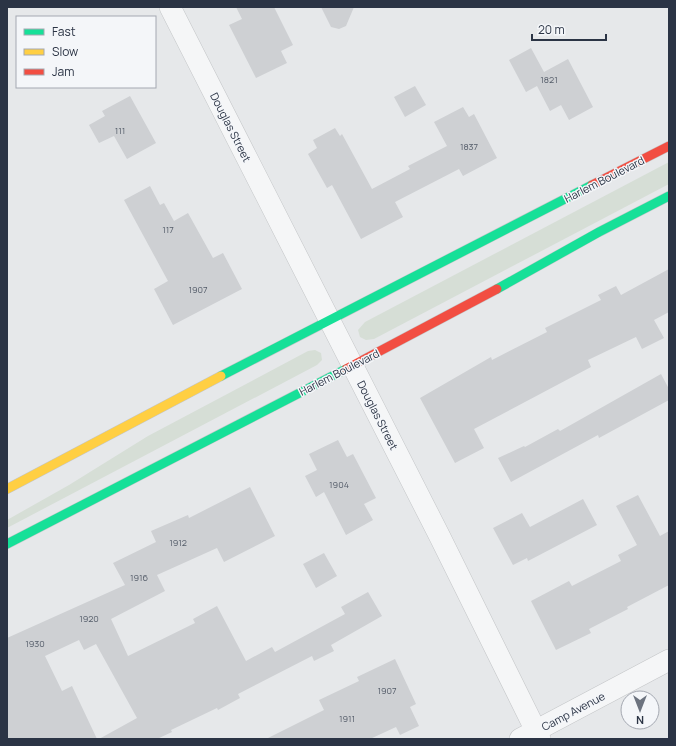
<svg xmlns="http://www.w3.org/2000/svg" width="676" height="746" font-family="Manrope,sans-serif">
	<rect width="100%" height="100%" fill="#e6e8ea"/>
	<g fill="#d6ded6">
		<polygon points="669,162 669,184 374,339 366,340 360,337 358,330 365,322"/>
		<polygon points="315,350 321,353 322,360 317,365 7,528 7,520 69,485 148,436 308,351"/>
	</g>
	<g fill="#ced0d3">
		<polygon points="236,7 274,7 293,45 281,51 287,63 256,78 229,25 242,19"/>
		<polygon points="321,7 354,7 346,26 339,29 331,27"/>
		<polygon points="531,48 544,72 568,59 593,107 569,120 561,105 550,111 537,86 526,92 509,60"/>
		<polygon points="415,86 426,105 405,117 394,97"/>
		<polygon points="130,96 156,143 127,159 114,136 99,143 89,125 105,116 102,111"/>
		<polygon points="463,107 469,117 474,114 497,158 463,176 459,169 395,202 403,217 361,239 332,185 327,188 308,154 317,148 313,140 335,128 340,136 342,134 372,189 410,169 408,166 447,146 434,122"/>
		<polygon points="150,186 160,205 164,203 174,221 188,213 213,258 223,253 242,289 173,325 154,289 168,281 124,200"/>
		<polygon points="669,269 669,312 654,320 664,338 642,349 636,337 588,360 591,367 474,429 484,448 455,463 420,398 491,357 492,360 547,332 545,328 601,300 598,295 616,286 621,295"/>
		<polygon points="661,374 669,389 669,400 599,438 598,435 511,482 498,458 524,446 525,447 558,429 560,431"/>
		<polygon points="338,440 347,457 353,454 376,498 364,504 373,520 346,535 324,492 316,497 305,476 317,470 309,454"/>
		<polygon points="250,487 275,536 224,562 217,548 157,575 165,591 111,619 128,656 195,623 193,619 217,606 246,661 272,647 275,652 345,614 341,607 368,592 382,616 331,645 334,651 314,661 312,656 238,694 240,698 218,710 217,708 171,730 172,732 157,739 99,739 137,718 96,644 84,650 79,640 45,656 62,691 72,686 97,739 7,739 7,638 125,585 113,563 156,542 151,531 188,515 189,518"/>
		<polygon points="638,495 660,536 669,531 669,585 627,607 628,609 589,629 591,633 556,650 531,601 569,581 572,586 621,561 618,555 637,545 616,506"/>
		<polygon points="583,499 597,525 528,561 527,558 513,565 493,528 522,513 530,527"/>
		<polygon points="324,553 337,576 316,588 303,564"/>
		<polygon points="395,659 416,704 410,707 419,726 400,735 396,727 370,739 266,739 324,710 319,700 359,681 357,677"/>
	</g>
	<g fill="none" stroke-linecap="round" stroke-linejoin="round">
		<defs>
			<g id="street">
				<polyline points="170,7 440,537 540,739"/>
				<polyline points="520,739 669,660"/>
			</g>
			<g id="fast">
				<polyline points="497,289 599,232 669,196"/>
				<polyline points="221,376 592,185"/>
				<polyline points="7,544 346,369"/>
			</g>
			<polyline id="slow" points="7,489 221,376"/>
			<g id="jam">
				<polyline points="592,185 669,146"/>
				<polyline points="346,369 497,289"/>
			</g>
		</defs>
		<use href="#street" stroke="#c4c6c8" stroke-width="22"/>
		<use href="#fast" stroke="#c4c6c8" stroke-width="10"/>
		<use href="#slow" stroke="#c4c6c8" stroke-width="10"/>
		<use href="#jam" stroke="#c4c6c8" stroke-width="10"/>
		<use href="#street" stroke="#f5f6f7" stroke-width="21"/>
		<use href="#fast" stroke="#16e098" stroke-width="9"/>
		<use href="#slow" stroke="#ffcf43" stroke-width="9"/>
		<use href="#jam" stroke="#f24e42" stroke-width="9"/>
	</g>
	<g text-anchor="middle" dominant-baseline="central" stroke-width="3" stroke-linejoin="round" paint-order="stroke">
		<g font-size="9" fill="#545c69">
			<text x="549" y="79">1821</text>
			<text x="120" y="130">111</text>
			<text x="469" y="146">1837</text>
			<text x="168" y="229">117</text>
			<text x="198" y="289">1907</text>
			<text x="339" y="484">1904</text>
			<text x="178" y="542">1912</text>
			<text x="139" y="577">1916</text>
			<text x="89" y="618">1920</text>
			<text x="35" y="643">1930</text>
			<text x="387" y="690">1907</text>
			<text x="347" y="718">1911</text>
		</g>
		<g font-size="11" fill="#2b3445" stroke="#f4f6f9">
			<text transform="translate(231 127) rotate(63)">Douglas Street</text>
			<text transform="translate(604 179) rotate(-27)">Harlem Boulevard</text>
			<text transform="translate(339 372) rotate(-27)">Harlem Boulevard</text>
			<text transform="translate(378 415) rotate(63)">Douglas Street</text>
			<text transform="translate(573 711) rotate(-28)">Camp Avenue</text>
		</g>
	</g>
	<rect width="676" height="746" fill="none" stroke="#2b3445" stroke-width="16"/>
	<rect x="16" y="16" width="140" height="72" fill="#f4f6f9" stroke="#a4a8b1"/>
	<rect x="24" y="29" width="20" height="6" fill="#16e098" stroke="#a4a8b1"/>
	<text x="52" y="36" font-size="12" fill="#2b3445">Fast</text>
	<rect x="24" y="49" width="20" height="6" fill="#ffcf43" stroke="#a4a8b1"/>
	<text x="52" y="56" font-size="12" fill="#2b3445">Slow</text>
	<rect x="24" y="69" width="20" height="6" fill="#f24e42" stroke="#a4a8b1"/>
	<text x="52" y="76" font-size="12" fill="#2b3445">Jam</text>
	<g transform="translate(640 710) rotate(180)"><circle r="19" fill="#f4f6f9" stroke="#a4a8b1"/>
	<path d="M0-3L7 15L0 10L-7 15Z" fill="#6c737f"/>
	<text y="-6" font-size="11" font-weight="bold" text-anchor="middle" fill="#2b3445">N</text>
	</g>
	<path d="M532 34v6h74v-6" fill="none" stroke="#2b3445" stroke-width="2"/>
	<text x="538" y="34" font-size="12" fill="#2b3445" stroke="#f4f6f9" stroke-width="3" paint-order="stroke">20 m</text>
</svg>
